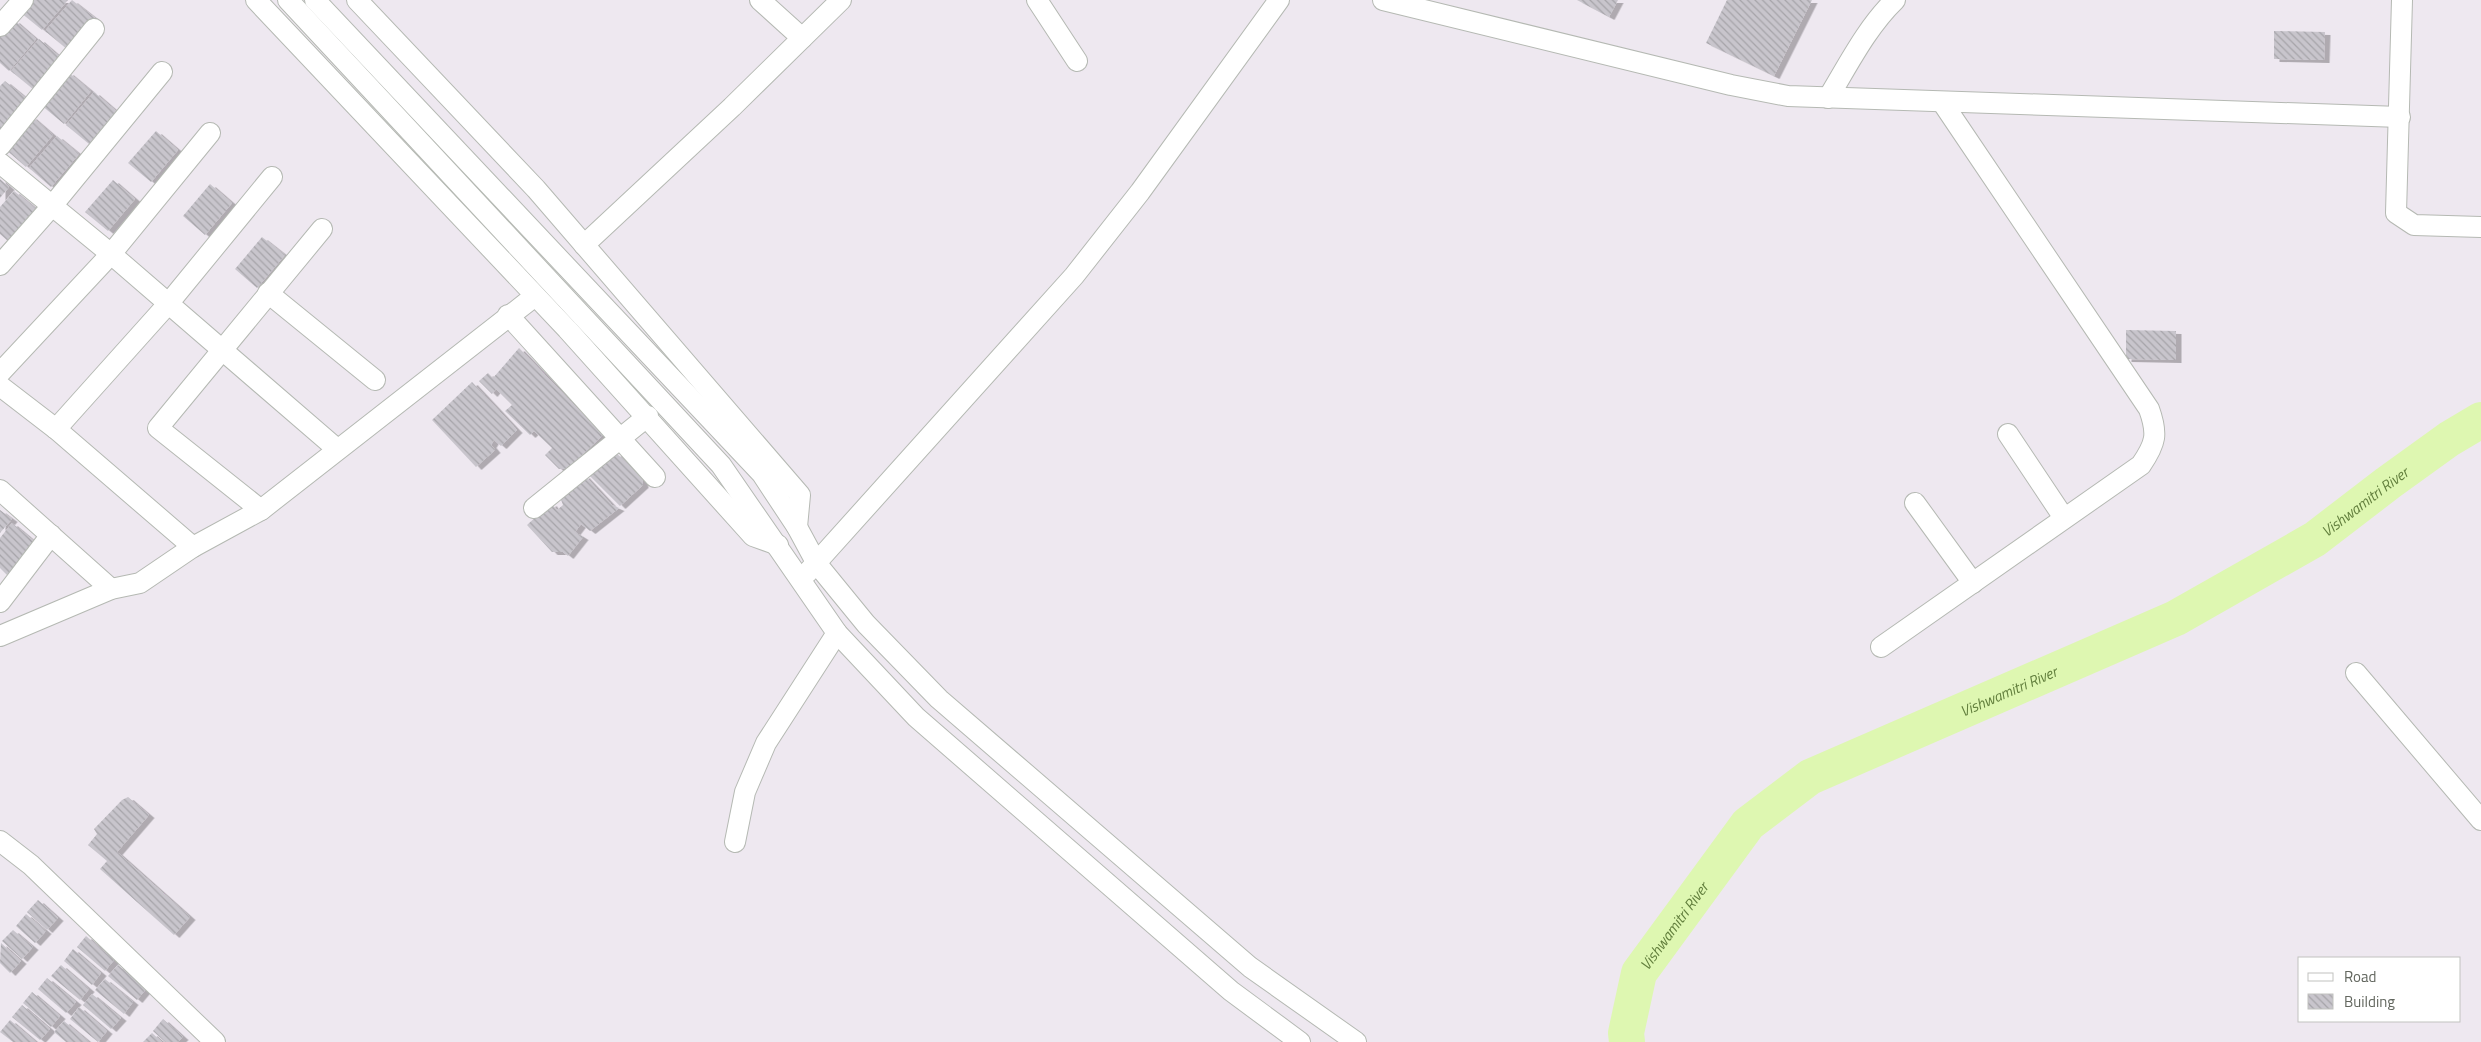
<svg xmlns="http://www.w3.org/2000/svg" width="2481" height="1042" font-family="'Titillium Web',sans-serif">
	<defs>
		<pattern id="building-back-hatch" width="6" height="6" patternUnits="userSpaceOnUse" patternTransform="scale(1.25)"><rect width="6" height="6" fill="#c8c5cc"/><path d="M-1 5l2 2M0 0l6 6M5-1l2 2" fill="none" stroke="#a6a4a9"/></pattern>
		<filter id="shadow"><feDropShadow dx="5.5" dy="3" stdDeviation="0" flood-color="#0004"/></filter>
	</defs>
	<rect width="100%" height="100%" fill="#eee8f0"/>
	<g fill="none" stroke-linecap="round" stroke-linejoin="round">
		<path stroke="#def7b1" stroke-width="36" id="s1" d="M1627,1042L1626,1033L1639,973L1748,824L1810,777L2176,618L2315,539L2388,483L2449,439L2481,420"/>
	</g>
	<g fill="url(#building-back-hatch)" filter="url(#shadow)">
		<polygon points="30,0 68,0 42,30 20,12"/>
		<polygon points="72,0 95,18 68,50 45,31"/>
		<polygon points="1577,0 1618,0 1609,17"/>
		<polygon points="1727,0 1812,0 1774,76 1706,43"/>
		<polygon points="14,20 36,39 9,71 0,63 0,36"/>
		<polygon points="2274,31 2325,32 2324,60 2274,59"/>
		<polygon points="39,39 61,58 34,90 11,71"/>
		<polygon points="68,72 91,91 64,124 41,105"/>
		<polygon points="5,81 27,99 0,132 0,86"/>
		<polygon points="94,92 116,111 89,144 66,125"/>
		<polygon points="31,116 53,135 26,167 4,148"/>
		<polygon points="156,131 178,150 151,182 128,163"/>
		<polygon points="57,136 79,154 51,187 29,168"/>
		<polygon points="0,179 9,187 0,198"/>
		<polygon points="113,180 135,199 108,231 85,212"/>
		<polygon points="210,184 232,203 205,235 183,216"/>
		<polygon points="14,191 36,209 9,242 0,234 0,207"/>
		<polygon points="262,237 285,255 257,288 235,269"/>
		<polygon points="2126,330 2176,331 2176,360 2126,359"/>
		<polygon points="519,348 603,435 567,469 559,469 545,455 552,448 534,431 530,435 505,411 512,405 496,389 492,394 479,381 488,373 493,378"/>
		<polygon points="472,382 517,430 501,446 494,440 491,445 495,450 476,467 432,420"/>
		<polygon points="616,453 642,476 643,485 620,506 587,473"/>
		<polygon points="584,475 612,505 619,508 590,531 581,524 575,532 583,537 568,556 563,552 552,552 527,525 551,503 557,510 563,505 560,497"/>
		<polygon points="0,510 12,519 0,533"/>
		<polygon points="12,523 35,542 7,575 0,568 0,538"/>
		<polygon points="128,797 149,815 117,852 190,917 174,935 100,869 107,861 88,845 97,834 94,829 122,800"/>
		<polygon points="38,900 58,918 47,930 27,912"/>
		<polygon points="26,914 46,931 35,943 16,926"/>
		<polygon points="13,930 33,947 22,959 2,941"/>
		<polygon points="86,936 114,960 105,971 77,947"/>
		<polygon points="1,943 21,961 10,973 0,963"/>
		<polygon points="73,949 101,973 92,985 64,961"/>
		<polygon points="61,965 89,989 80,1000 51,976"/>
		<polygon points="118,965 146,989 137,1000 108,976"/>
		<polygon points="47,978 76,1002 66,1013 38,989"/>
		<polygon points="105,979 133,1002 124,1014 95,990"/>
		<polygon points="32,992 60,1016 51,1027 23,1003"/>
		<polygon points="92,994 121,1018 111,1029 83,1005"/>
		<polygon points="22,1005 50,1029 40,1040 12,1017"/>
		<polygon points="79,1007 107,1031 98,1042 70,1019"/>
		<polygon points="163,1019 183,1037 178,1042 165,1042 153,1031"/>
		<polygon points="10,1020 36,1042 13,1042 0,1032"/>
		<polygon points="64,1021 89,1042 66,1042 54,1032"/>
		<polygon points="152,1033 162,1042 143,1042"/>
	</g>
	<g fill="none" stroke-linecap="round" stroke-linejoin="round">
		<defs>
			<g id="minor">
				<polyline points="256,0 567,329 753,536 778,545"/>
				<polyline points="288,0 721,465 837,633 916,717 1231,991 1300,1042"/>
				<polyline points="315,0 762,474 797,527 817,564 866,624 939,699 1250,967 1356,1042"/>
				<polyline points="357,0 536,189 800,495 797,527"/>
				<polyline points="760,0 802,38"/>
				<polyline points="1037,0 1077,61"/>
				<polyline points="1383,0 1731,85 1788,96 2400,117"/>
				<polyline points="2402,0 2396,213 2414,225 2481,227"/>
				<polyline points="0,26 23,0"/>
				<path d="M1828,98C1848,65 1867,27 1895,0"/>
				<polyline points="0,146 94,29"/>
				<polyline points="0,163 111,254 337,449"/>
				<polyline points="584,245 732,107 841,0"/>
				<polyline points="0,265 52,206 162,72"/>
				<polyline points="268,293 375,380"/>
				<polyline points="508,315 655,477"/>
				<polyline points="0,373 111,254 210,133"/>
				<polyline points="0,386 56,429 193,547"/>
				<polyline points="56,429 168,304 272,177"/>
				<polyline points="2008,434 2064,518"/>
				<polyline points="0,490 111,589"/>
				<polyline points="1915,503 1973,583"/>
				<polyline points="534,508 648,416"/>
				<polyline points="261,510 158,428 322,229"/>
				<polyline points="807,573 1074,276 1140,192 1279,0"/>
				<polyline points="0,602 51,535"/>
				<polyline points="0,636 111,589 140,583 193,547 261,510 535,296"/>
				<path d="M1881,647L2141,465C2156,443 2158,434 2149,409L1942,102"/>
				<polyline points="2356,673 2481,820"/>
				<polyline points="0,841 31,865 215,1042"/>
				<polyline points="735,842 745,792 766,743 837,633"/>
			</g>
		</defs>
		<use href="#minor" stroke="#b5b9b3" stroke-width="22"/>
		<use href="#minor" stroke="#fff" stroke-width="20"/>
	</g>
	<g text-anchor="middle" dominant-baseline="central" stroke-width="4" stroke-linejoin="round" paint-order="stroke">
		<g font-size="15" font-style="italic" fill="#627f3d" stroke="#fff">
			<text stroke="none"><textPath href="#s1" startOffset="954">Vishwamitri River</textPath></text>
			<text stroke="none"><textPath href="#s1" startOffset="549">Vishwamitri River</textPath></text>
			<text stroke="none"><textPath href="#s1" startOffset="129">Vishwamitri River</textPath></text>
		</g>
	</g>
	<rect x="2298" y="957" width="162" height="65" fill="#ffffff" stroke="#c1c2bf"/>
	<rect x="2308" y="973" width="25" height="8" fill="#ffffff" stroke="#c1c2bf"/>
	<text x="2344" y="982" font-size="15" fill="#63675f">Road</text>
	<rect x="2308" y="994" width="25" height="15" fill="url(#building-back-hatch)" stroke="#c1c2bf"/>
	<text x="2344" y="1007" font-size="15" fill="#63675f">Building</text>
</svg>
